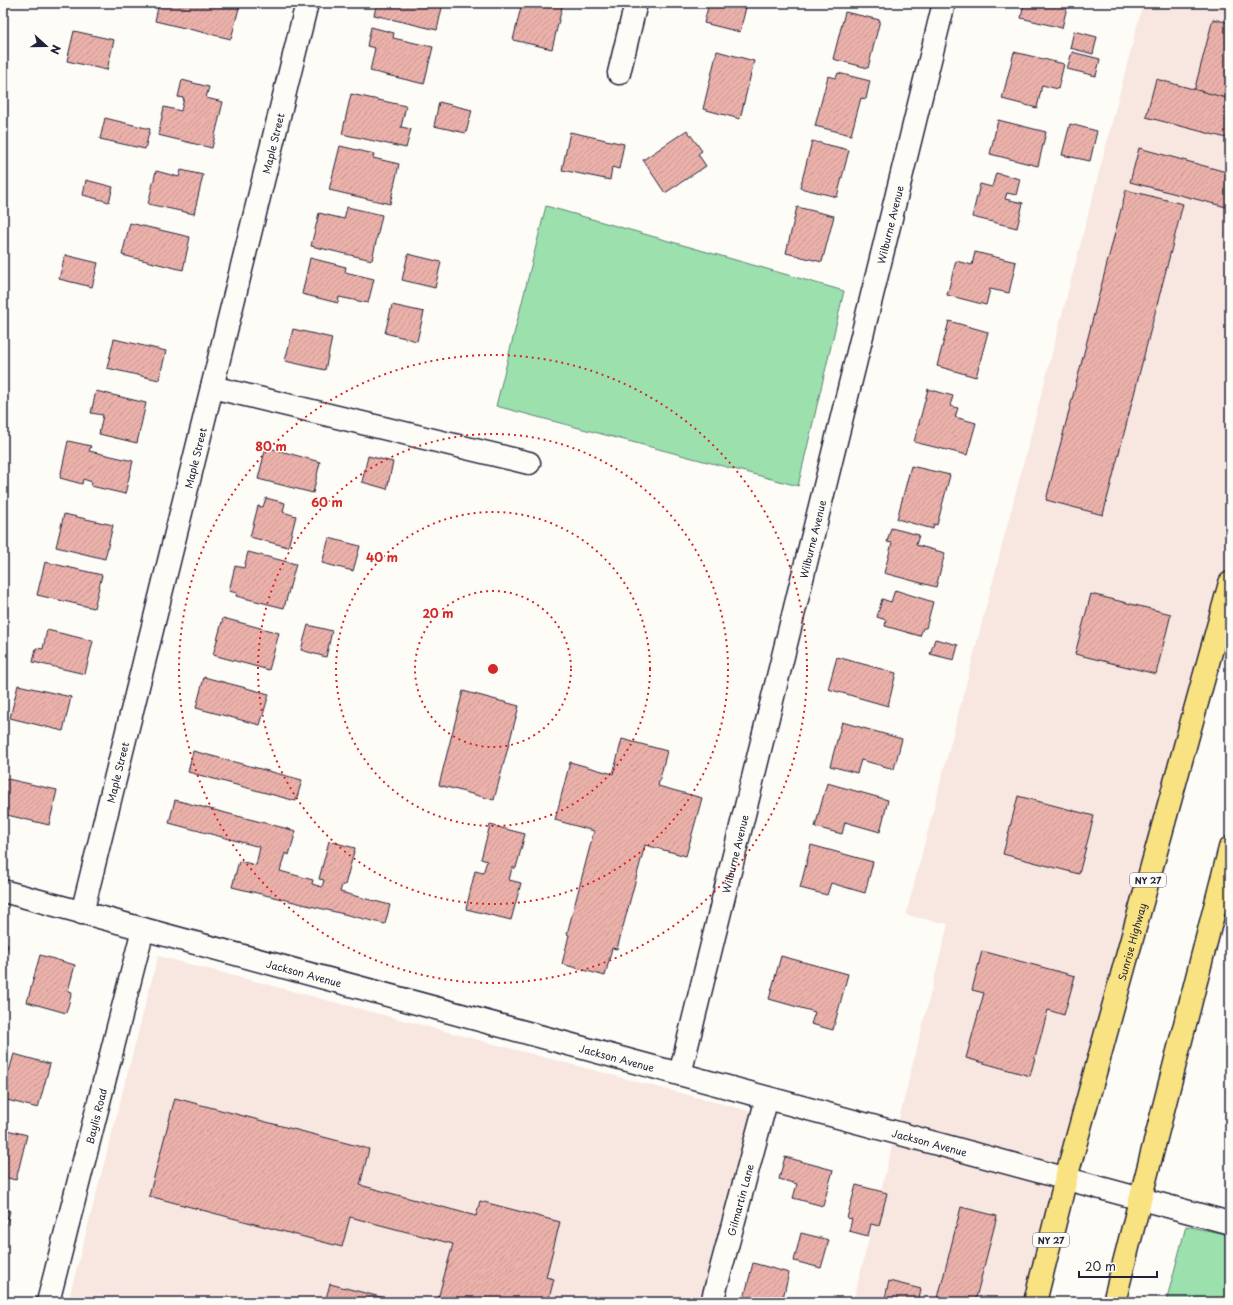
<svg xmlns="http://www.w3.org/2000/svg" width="1233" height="1305" font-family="'Playpen Sans',sans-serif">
	<defs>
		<pattern id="building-hatch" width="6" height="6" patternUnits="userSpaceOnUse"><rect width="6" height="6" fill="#ebb1aa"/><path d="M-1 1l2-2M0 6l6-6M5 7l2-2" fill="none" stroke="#c99893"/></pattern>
	</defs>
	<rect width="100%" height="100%" fill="#fdfcf7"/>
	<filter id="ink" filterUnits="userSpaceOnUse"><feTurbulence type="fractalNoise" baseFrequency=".025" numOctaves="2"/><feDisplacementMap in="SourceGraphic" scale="8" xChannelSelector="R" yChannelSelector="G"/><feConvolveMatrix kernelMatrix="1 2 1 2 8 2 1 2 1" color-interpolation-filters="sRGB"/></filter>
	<g filter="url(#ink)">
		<g fill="#f8e6e0">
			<polygon points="1143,3 1230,3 1230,559 1034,1302 853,1302 948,924 906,915"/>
			<polygon points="158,956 753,1112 703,1302 68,1302"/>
		</g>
		<g fill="#9be0ad" stroke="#5e8174">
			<polygon points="546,206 844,291 798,486 496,406"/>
			<polygon points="1186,1226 1230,1235 1230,1302 1166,1302"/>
		</g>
		<g fill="url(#building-hatch)" stroke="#22223b">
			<polygon points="159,3 240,4 231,39 155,21"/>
			<polygon points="377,3 443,3 437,30 374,15"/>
			<polygon points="522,3 563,3 552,49 513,40"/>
			<polygon points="709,3 747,3 740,32 704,23"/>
			<polygon points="1024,3 1056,3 1067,7 1062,28 1021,18"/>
			<polygon points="845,12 880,20 868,68 833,59"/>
			<polygon points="1213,19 1230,23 1230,104 1193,95"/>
			<polygon points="371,27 394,33 393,38 433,47 424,84 370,71 375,48 367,46"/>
			<polygon points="74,31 114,40 107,70 67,61"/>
			<polygon points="1074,31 1097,37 1093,54 1070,48"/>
			<polygon points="717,51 754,61 740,119 703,109"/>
			<polygon points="1014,52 1064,64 1058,89 1042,85 1037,108 1002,99"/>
			<polygon points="1072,52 1100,59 1096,76 1067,69"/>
			<polygon points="838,73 870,81 866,99 861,98 851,135 815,126 828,76 836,78"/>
			<polygon points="1156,79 1230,99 1230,139 1146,117"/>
			<polygon points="182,80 209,87 206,98 223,102 212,148 158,135 164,107 181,111 184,98 178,97"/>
			<polygon points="351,94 406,106 401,127 411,129 406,148 342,134"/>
			<polygon points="439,102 472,110 466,133 434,126"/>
			<polygon points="105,118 150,129 145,149 100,139"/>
			<polygon points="998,120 1046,132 1038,166 990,154"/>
			<polygon points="1070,124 1097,131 1090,161 1062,155"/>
			<polygon points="687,130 702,151 698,154 706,166 665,193 643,160"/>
			<polygon points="570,132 624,144 619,169 612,167 610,180 562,170"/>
			<polygon points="812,141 849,150 837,197 800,188"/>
			<polygon points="340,146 374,154 373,158 399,164 390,204 329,190"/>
			<polygon points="1139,148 1230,173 1230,208 1130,182"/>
			<polygon points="181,170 203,175 194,214 148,204 156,171 179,177"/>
			<polygon points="996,173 1020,179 1016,195 1007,193 1005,199 1023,203 1017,228 972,217 980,184 992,187"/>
			<polygon points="86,180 113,187 109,202 83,195"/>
			<polygon points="1126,190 1183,204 1103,515 1046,500"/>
			<polygon points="347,207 382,215 372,260 311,246 319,213 344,219"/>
			<polygon points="797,207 834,216 822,262 786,253"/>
			<polygon points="130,223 190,237 183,270 122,255"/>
			<polygon points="975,252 1016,262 1009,293 990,289 986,305 947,295 956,261 972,265"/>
			<polygon points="408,254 441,262 435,288 402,280"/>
			<polygon points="65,255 98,263 92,287 59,279"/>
			<polygon points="310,258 346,267 345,272 374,279 368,303 339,297 338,303 302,294"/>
			<polygon points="392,305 424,312 417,341 385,333"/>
			<polygon points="949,321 988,332 976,377 937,366"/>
			<polygon points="293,329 332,338 325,370 285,361"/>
			<polygon points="114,339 166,351 159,380 107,368"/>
			<polygon points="928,389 953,396 950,406 958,408 955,417 976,423 967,455 914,442"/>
			<polygon points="96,391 146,403 137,443 99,434 103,415 91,413"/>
			<polygon points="68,441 91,446 89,451 133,461 125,494 91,486 92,482 83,479 82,484 60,478"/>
			<polygon points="266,447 320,462 313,493 258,479"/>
			<polygon points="368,456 393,462 387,489 362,482"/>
			<polygon points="911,466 950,475 937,525 934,524 933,529 897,519"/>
			<polygon points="266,498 285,503 283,512 296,516 288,547 250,537 258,506 263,507"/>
			<polygon points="64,514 113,525 105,559 56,547"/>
			<polygon points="891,528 919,535 916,545 945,553 936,587 884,573 892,543 887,542"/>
			<polygon points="329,538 360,546 353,571 322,563"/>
			<polygon points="248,552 296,564 284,608 236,596 237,593 229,591 235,566 244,568"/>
			<polygon points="45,562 102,575 94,608 37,595"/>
			<polygon points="895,590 933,602 926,628 923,628 920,636 885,626 886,620 877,617 882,599 891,602"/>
			<polygon points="1091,594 1171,614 1156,674 1075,654"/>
			<polygon points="223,618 279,633 269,670 213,655"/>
			<polygon points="308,625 332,631 326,657 301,650"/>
			<polygon points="47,630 93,641 85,674 33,662 36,648 43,649"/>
			<polygon points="935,639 958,645 954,660 930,654"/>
			<polygon points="837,657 896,673 888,706 828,689"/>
			<polygon points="204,677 269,694 260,725 196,708"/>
			<polygon points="18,685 71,697 63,731 10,718"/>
			<polygon points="463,691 519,706 494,800 439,785"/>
			<polygon points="842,722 902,739 894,769 861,760 857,773 830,766"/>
			<polygon points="622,739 667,751 658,786 702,798 686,856 645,845 617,949 612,948 605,976 562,964 569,935 567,934 594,831 555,820 570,762 613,774"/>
			<polygon points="193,751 302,780 296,801 188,772"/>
			<polygon points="3,778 57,790 49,825 3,814"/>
			<polygon points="827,783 888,800 880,832 845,822 842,834 815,827"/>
			<polygon points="1018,796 1094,816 1079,874 1003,854"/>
			<polygon points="175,800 296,831 289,855 285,853 280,871 313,880 312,884 322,887 324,880 319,879 329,841 355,848 345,885 342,885 340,892 390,905 385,924 232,887 239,861 256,865 260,847 169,823"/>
			<polygon points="490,825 525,834 516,868 512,868 509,880 521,883 511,920 466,909 475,871 483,873 487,861 481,859"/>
			<polygon points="811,845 873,862 865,893 831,883 827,895 800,888"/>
			<polygon points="3,943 8,945 3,962"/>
			<polygon points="982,951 1075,976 1064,1015 1048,1010 1030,1076 966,1058 984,993 972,990"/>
			<polygon points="40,955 75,965 68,991 72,992 66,1013 27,1002"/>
			<polygon points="781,956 848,974 833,1030 811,1024 815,1012 769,999"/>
			<polygon points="14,1054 50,1064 38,1108 3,1099 3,1092"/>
			<polygon points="175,1098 369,1149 360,1185 476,1216 480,1201 560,1222 546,1277 554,1279 548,1302 437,1302 453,1244 350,1217 342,1247 149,1196"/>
			<polygon points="3,1129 27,1135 16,1180 3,1177"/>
			<polygon points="785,1157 833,1170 823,1206 793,1198 797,1184 779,1179"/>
			<polygon points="856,1185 887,1193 879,1226 871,1224 868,1236 849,1231 852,1219 847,1218"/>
			<polygon points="961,1207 997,1216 975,1302 937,1302"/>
			<polygon points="3,1210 10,1211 3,1237"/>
			<polygon points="801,1233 829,1240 821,1268 794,1261"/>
			<polygon points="753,1263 789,1273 782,1302 743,1302"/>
			<polygon points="889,1281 921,1289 918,1302 884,1302"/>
			<polygon points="330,1284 400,1302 325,1302"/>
		</g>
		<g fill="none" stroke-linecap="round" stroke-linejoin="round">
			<defs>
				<g id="minor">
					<polyline points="619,73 636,3"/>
					<polyline points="212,387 529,463"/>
					<path id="s1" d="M3,891L1230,1223"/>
					<path id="s2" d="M82,913L307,3"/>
					<path id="s3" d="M680,1074L944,3"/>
					<path id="s4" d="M48,1302L143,929"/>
					<path id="s5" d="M712,1302L767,1098"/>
				</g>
				<g id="highway">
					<path id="s6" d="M1035,1302L1066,1178L1230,583"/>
					<polyline points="1114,1302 1230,848"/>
				</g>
			</defs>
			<use href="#minor" stroke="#22223b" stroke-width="25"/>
			<use href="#highway" stroke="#22223b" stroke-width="25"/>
			<use href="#minor" stroke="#fdfcf7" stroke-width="22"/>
			<use href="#highway" stroke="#f8e281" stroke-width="22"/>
		</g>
	</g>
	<g fill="none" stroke="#d62828" stroke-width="2" stroke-dasharray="2 4">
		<circle cx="493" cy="669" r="78"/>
		<circle cx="493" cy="669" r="157"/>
		<circle cx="493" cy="669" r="235"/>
		<circle cx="493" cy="669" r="314"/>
	</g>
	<g text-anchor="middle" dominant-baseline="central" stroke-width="3" stroke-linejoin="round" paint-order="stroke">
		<g fill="#fdfcf7" stroke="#646373" stroke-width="1">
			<rect x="1130" y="873" width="36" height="14" rx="3"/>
			<rect x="1033" y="1233" width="36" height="14" rx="3"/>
		</g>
		<g font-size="9" font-weight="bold" fill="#22223b">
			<text x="1148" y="880">NY 27</text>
			<text x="1051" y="1240">NY 27</text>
		</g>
		<g font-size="10" fill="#22223b" stroke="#fdfcf7">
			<text stroke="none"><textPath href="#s2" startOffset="793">Maple Street</textPath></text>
			<text stroke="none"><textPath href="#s3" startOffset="875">Wilburne Avenue</textPath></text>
			<text stroke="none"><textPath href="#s2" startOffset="469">Maple Street</textPath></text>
			<text stroke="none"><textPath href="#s3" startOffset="551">Wilburne Avenue</textPath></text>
			<text stroke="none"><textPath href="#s2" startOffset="145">Maple Street</textPath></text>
			<text stroke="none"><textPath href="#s3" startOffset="227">Wilburne Avenue</textPath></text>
			<text stroke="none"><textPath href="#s6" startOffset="373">Sunrise Highway</textPath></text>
			<text stroke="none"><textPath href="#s1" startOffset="312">Jackson Avenue</textPath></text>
			<text stroke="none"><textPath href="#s1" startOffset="636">Jackson Avenue</textPath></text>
			<text stroke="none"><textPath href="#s4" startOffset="192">Baylis Road</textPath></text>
			<text stroke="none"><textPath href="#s1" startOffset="960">Jackson Avenue</textPath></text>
			<text stroke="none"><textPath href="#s5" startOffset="106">Gilmartin Lane</textPath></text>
		</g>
	</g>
	<circle cx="493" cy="669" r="6" fill="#d62828" stroke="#fdfcf7" stroke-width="2"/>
	<g font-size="12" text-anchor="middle" font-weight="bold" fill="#d62828" stroke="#fdfcf7" stroke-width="3" stroke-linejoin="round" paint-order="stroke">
		<text x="271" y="451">80 m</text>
		<text x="327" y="507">60 m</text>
		<text x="382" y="562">40 m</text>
		<text x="438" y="618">20 m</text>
	</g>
	<rect width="1233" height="1305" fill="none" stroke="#fdfcf7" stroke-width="16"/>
	<rect x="8" y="8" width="1217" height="1289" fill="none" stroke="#22223b" stroke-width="1.5" filter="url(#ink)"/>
	<g transform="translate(46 46) rotate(111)" stroke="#fdfcf7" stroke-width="3" paint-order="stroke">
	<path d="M0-3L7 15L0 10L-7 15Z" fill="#22223b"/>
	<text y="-6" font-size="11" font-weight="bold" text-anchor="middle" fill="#22223b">N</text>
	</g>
	<path d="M1079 1271v6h78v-6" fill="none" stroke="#22223b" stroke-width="2"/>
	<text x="1085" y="1271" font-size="12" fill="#22223b" stroke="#fdfcf7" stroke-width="3" paint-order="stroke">20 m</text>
</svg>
